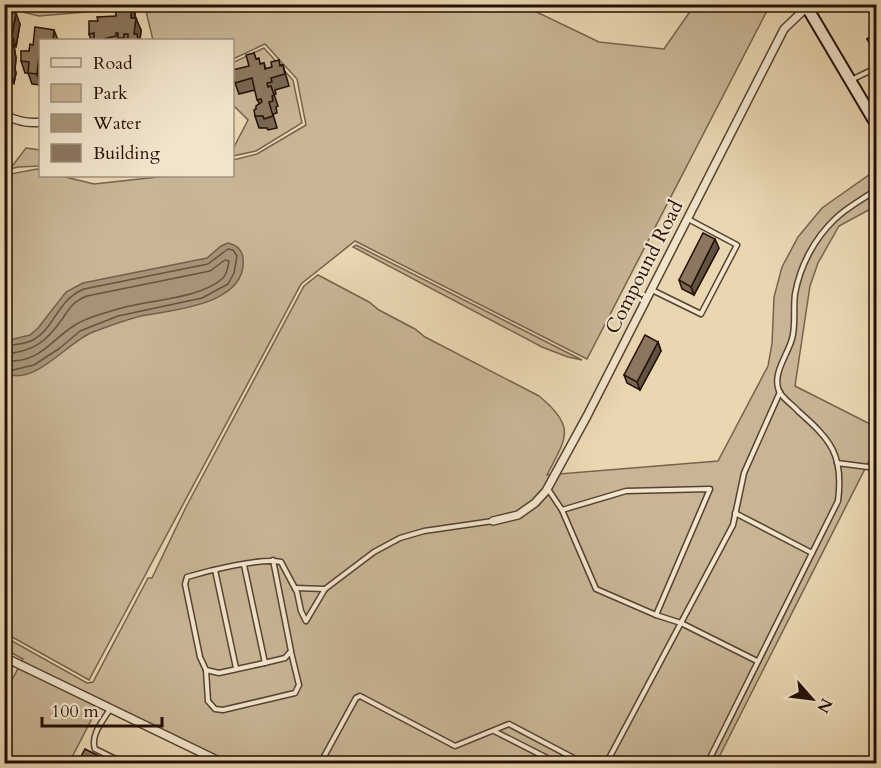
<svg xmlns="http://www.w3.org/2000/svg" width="881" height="768" font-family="Cardo,serif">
	<rect width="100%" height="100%" fill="#e9d7b2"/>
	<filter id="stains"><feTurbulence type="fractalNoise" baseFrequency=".00333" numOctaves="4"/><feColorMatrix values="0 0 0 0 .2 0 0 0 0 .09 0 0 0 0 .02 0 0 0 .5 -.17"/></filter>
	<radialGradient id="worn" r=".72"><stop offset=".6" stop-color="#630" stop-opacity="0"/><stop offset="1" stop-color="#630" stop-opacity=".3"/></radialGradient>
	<g fill="#c8b595" stroke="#76624d" stroke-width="1.5">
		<polygon points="5,4 522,5 599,42 664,49 689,13 683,5 770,5 587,359 355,241 301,284 89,680 5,633 5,175 37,169 40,170 40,176 61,176 94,184 167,176 232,176 233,160 257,154 306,125 297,79 265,44 233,59 232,40 153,40 145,7 39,16 5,8"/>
		<polygon points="264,48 293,80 302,123 256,151 233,156 233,149 248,120 233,105 232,63"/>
		<polygon points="26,148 40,150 40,166 18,167 10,169"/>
		<path d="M876,170V206L839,226L818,263L810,286L795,386L876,427V447L716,763H230L101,701L69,763H5L4,695L23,659L5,649V637L87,683L93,682L148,578H152L186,507L304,286L318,275L369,302L379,310L415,329L425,337L539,396C577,427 566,438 547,475L718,461L768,366L772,344L774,297L782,267L798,237L822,208Z"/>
		<polygon points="356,245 582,360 568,357 542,347 353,247"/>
	</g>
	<path fill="#a69377" stroke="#725f49" stroke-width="1.5" d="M228,243C237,245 242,249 243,258C248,305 173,310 141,316C125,320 109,326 93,332C67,342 35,387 5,373V341L30,335L38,328L66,292L83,283L207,258L221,246Z"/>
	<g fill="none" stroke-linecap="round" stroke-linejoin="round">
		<g stroke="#66523e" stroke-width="1.5">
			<path d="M4,346C13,345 26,344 33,340C55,328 57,300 84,289L208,264L228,249L233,250L237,256L234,273L228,284L202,298L118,316L80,331L60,348L34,365L13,370L4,368"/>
			<path d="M4,354C34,352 47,341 63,318C70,307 74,301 87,296L210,271L225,260L229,261C228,267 227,274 223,278C201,299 147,300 118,309C105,313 87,317 75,325C48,342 41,363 4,361"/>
		</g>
		<defs>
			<g id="lane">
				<polyline points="851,80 876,68"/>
				<polyline points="652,290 701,314 737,245 688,219"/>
				<polyline points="837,463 876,468"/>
				<polyline points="548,489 562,510 596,589 656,615"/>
				<polyline points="562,510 626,491 710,489 656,615 681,623 757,661"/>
				<polyline points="735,513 812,553"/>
				<path d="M273,560L291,651L285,658L260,664L219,673L206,670L200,657L185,584L187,577C207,571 262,557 281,562L297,592L301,611L306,621L325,589L374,552L400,538L424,531L493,521"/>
				<polyline points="244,565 265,663"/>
				<polyline points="215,570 236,668"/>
				<polyline points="295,588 325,589"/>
				<polyline points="206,670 208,701 215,709 223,710 295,693 299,685 291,652"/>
				<path d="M110,709C103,721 90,735 95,749L126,764"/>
				<polyline points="494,731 559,764"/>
				<polyline points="320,764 356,698 360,696 455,746 509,724 585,764"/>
				<polyline points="606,764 733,525 744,473 780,392"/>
				<path d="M707,764L838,501C844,455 831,440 798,411C793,405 782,398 779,391C772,374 787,356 792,339C796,325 793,309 795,294C800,266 814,239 835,219C846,208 863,199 876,190"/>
			</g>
			<g id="street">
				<path d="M4,115C15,120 29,124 40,122"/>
				<polyline points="493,521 518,515 535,503 546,491 587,416 784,29 806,8"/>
				<polyline points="4,657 225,764"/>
			</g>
			<polyline id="secondary" points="805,4 876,124"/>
		</defs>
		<use href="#lane" stroke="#564230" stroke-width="7"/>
		<use href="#street" stroke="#564230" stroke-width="10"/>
		<use href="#secondary" stroke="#251005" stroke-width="14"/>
		<use href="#lane" stroke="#f1e5cd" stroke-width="4"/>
		<use href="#street" stroke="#f1e5cd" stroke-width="7"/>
		<use href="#secondary" stroke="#f1e5cd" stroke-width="10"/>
	</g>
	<g fill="#786652" stroke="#251005" stroke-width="1.5">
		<polygon points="4,11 20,24 16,47 14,46 16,58 15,69 16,73 14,83 12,82 10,92 4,91"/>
		<polygon points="135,13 135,18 141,30 140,40 91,40 89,34 98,21 116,16"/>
		<polygon points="876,33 876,55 870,44 867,39"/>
		<polygon points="40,40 40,85 32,84 28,73 25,73 21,61 33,45"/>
		<polygon points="254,53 256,59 261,64 264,63 266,69 272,67 279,60 280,65 283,65 289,86 275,90 276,94 274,94 278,106 276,107 277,113 273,114 277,128 268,130 267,128 259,128 255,116 256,109 259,104 255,90 239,94 235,83 249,66"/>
		<polygon points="719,248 694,295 682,289 679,280"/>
		<polygon points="658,342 661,351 640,390 627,383 624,375"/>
	</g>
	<g fill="#615342" stroke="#251005" stroke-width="1.5">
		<polygon points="131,4 132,4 135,13 135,27 136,18 141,30 140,40 137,40 134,34 131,18"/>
		<polygon points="16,13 20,24 16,47 12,35"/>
		<polygon points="54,30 58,40 53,40"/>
		<polygon points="7,34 10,44 11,38 15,50 15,53 16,58 15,69 16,73 14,83 10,71 6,37"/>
		<polygon points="39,56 40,59 40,82 37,74"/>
		<polygon points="8,71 12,82 10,92 6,81"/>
		<polygon points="715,239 719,248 694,295 691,287"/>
		<polygon points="658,342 661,351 640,390 637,382"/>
	</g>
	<g fill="#8b775f" stroke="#251005" stroke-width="1.5">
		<polygon points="115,4 131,4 131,18 136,18 134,34 137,34 138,40 128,40 128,34 124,34 124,38 118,38 118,33 116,33 116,36 103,39 103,40 94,40 94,33 89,34 89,21 98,21 97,17 116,16"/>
		<polygon points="4,11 16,13 12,35 7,34 6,37 11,38 10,46 12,46 10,61 12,62 10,71 8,71 6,81 4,81"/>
		<polygon points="35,27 54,30 53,40 40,40 40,56 39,56 37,74 28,73 29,62 21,61 21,51 29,51 30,44 33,45"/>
		<polygon points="876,33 876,48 874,49 867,39"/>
		<polygon points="254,53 256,59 259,58 260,64 264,63 265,69 272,67 271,62 279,60 280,66 283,65 285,74 271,78 272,82 267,83 268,87 271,86 274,95 272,96 273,101 269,102 273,116 264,119 263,116 255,116 254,110 256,109 256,106 262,102 261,99 257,100 252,78 235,83 232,75 232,70 249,66 246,55"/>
		<polygon points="703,233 715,239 691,287 679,280"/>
		<polygon points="645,335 658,342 637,382 624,375"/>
		<polygon points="85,749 114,764 82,764 78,762"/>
		<polygon points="139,758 150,764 136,764"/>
	</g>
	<g text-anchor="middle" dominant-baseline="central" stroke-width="4.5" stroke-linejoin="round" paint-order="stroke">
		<g font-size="20" fill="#251005" stroke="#f1e5cd">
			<text transform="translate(644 267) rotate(-63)">Compound Road</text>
		</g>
	</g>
	<rect width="881" height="768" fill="none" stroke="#e9d7b2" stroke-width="24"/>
	<rect x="6" y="6" width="869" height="756" fill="none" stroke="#251005" stroke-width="3"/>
	<rect x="12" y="12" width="857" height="744" fill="none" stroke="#251005" stroke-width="1.5"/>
	<rect x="39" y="39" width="195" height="138" fill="#f1e5cd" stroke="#9f907d" stroke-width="1.5"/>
	<rect x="51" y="58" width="30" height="9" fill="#f1e5cd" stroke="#9f907d" stroke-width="1.5"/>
	<text x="93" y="69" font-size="18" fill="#251005">Road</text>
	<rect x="51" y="84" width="30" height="18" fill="#c8b595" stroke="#9f907d" stroke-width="1.5"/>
	<text x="93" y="99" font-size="18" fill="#251005">Park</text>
	<rect x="51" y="114" width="30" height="18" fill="#a69377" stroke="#9f907d" stroke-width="1.5"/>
	<text x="93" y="129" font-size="18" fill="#251005">Water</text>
	<rect x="51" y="144" width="30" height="18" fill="#8b775f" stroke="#9f907d" stroke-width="1.5"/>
	<text x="93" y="159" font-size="18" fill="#251005">Building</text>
	<g transform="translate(812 699) rotate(118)" stroke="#f1e5cd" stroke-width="4.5" paint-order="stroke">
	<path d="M0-4.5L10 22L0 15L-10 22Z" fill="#251005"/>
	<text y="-9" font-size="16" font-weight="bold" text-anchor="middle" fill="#251005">N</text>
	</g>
	<path d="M42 717v9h120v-9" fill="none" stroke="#251005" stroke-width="3"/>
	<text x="51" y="717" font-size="18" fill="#251005" stroke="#f1e5cd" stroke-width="4.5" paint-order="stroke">100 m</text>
	<rect width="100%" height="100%" filter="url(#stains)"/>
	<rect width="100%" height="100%" fill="url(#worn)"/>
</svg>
